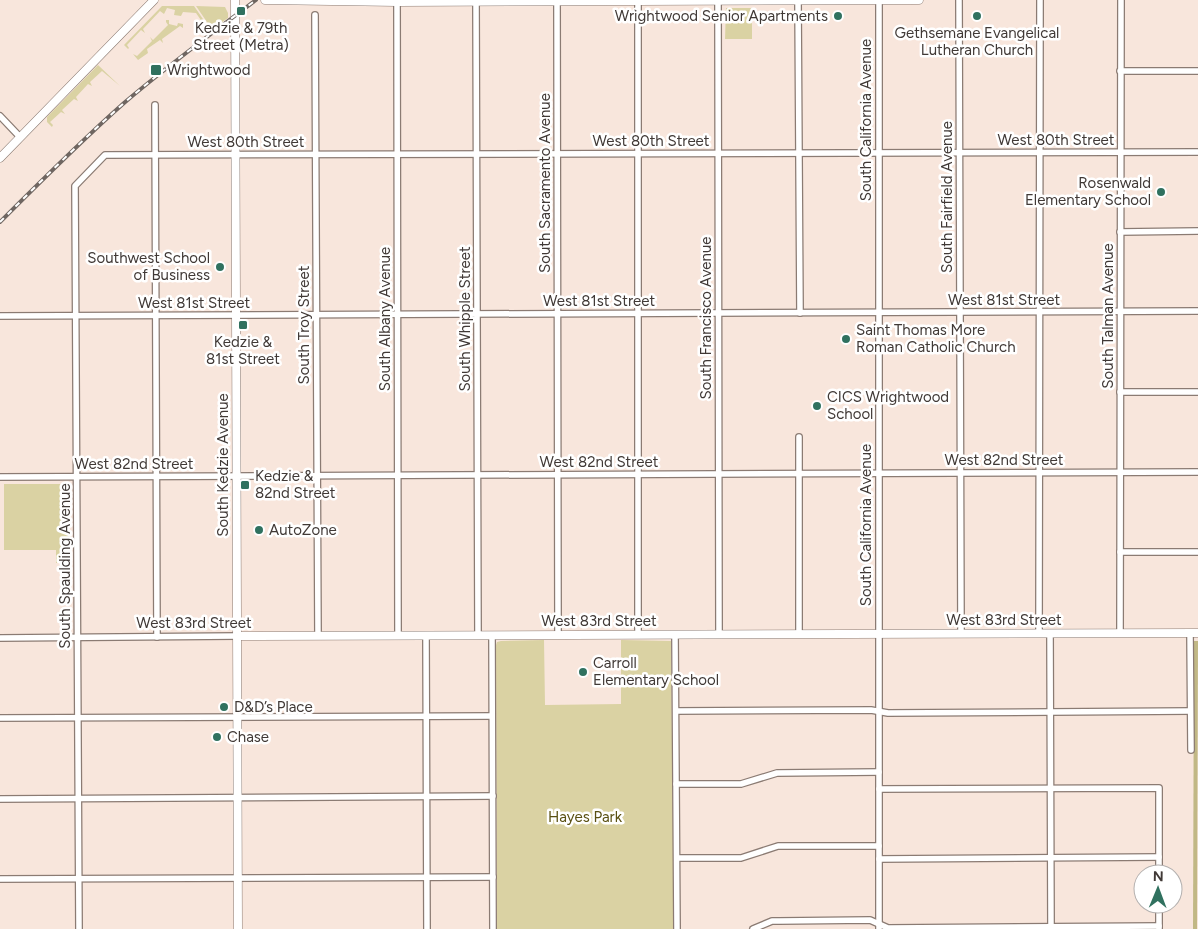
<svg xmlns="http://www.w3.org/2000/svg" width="1198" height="929" font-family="Figtree,sans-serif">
	<rect width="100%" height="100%" fill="#f8e6dc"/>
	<g fill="#dad2a3">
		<polygon points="162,6 194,6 207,25 205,26 196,13 183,12 181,16 174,15 175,10 167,8 164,14 160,11 143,29 145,33 141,30 127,45 129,48 128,49 124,45"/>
		<polygon points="196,6 225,7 228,13 228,18 203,35 200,31 209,25"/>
		<polygon points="726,8 752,8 752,39 725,39"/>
		<polygon points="166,20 169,20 169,24 177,26 178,23 183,24 183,28 180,26 162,39 163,43 160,40 147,49 148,53 138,60 133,54 137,56 152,41 150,37 153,40 168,25 166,22"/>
		<polygon points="98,65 120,86 102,71 90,82 92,86 88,84 76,97 78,101 74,99 62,110 65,114 61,112 50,122 53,125 52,127 47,122 47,117"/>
		<polygon points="4,484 68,484 69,563 56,563 56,550 4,550"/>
		<polygon points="544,640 545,705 621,704 621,640 671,641 674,929 497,929 496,645 497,642 501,641"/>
	</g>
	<polygon fill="#c1b885" points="1194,641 1198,641 1197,929 1193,929"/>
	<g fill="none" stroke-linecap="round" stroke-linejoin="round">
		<defs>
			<g id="street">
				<polyline points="638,0 638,635"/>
				<polyline points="959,0 961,633"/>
				<polyline points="798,1 800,313"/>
				<polyline points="879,1 879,929"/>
				<polyline points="397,2 398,636"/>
				<polyline points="476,2 478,635"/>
				<polyline points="557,2 558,635"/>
				<polyline points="718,2 719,634"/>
				<polyline points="315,15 318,636"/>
				<polyline points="1120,71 1198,71"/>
				<polyline points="155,105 157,637"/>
				<polyline points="0,116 20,137"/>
				<polyline points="1120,232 1198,231"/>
				<polyline points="0,316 1198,311"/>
				<polyline points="1120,392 1198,392"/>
				<polyline points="799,437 799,634"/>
				<polyline points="0,477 1198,472"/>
				<polyline points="1120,552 1198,552"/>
				<polyline points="1039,633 1040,0"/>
				<polyline points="1050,633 1051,929"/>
				<polyline points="1120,633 1121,0"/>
				<polyline points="1190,633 1191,750"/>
				<polyline points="426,635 427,929"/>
				<polyline points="492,635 493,929"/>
				<polyline points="675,635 677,929"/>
				<polyline points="0,638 237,636"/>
				<polyline points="676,711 871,710 888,713 1190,711"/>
				<polyline points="0,718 492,716"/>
				<polyline points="676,784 741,784 777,773 879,772"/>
				<polyline points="879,789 1159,788 1159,874"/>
				<polyline points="0,799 493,796"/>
				<polyline points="677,858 741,858 778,846 879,846"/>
				<polyline points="879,859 1159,857"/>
				<polyline points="0,879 493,877"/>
				<polyline points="79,929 75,186 105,155 1198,152"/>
				<polyline points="753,929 772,921 779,921 870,920 888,928 1159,926"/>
				<polyline points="1159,929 1159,904"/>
			</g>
			<g id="secondary">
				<polyline points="235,0 238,929"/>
				<polyline points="265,0 397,2 919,0"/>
				<polyline points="0,158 154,0"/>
				<polyline points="237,636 1198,633"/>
			</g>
		</defs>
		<use href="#street" stroke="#8b7b73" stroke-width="8"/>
		<use href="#secondary" stroke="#8b7b73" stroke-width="9"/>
		<use href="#street" stroke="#fff" stroke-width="5.5"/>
		<use href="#secondary" stroke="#fff" stroke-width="8"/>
		<defs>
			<path id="rail" d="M0,222C40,182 81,141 124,103C166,67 212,33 256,0"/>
		</defs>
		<use href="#rail" stroke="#6f6661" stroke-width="4"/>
		<use href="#rail" stroke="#fff" stroke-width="2" stroke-dasharray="5.5" stroke-linecap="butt"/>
	</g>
	<g fill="#30715f" stroke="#fff" stroke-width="2">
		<rect x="236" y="6" width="10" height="10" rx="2.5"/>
		<circle cx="838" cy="16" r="5"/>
		<circle cx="977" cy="16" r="5"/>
		<rect x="150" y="64" width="12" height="12" rx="2.5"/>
		<circle cx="1161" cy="192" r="5"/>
		<circle cx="220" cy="267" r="5"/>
		<rect x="238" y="320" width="10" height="10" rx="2.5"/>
		<circle cx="846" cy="339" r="5"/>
		<circle cx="817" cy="406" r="5"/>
		<rect x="240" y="480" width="10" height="10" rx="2.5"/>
		<circle cx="259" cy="530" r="5"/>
		<circle cx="583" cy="672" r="5"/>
		<circle cx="224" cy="707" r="5"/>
		<circle cx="217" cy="737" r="5"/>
	</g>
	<g text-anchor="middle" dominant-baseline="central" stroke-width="5" stroke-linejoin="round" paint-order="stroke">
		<g font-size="15" fill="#403936" stroke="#fff" text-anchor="start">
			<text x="828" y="16" text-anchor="end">Wrightwood Senior Apartments</text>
			<text x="241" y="28" text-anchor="middle">Kedzie &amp; 79th<tspan x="241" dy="17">Street (Metra)</tspan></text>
			<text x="977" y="33" text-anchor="middle">Gethsemane Evangelical<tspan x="977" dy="17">Lutheran Church</tspan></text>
			<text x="167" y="70">Wrightwood</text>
			<text x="1151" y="183" text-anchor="end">Rosenwald<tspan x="1151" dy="17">Elementary School</tspan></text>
			<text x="210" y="258" text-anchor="end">Southwest School<tspan x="210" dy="17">of Business</tspan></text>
			<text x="856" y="330">Saint Thomas More<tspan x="856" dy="17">Roman Catholic Church</tspan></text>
			<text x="243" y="342" text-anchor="middle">Kedzie &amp;<tspan x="243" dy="17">81st Street</tspan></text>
			<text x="827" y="397">CICS Wrightwood<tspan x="827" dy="17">School</tspan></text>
			<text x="255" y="476">Kedzie &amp;<tspan x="255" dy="17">82nd Street</tspan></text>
			<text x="269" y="530">AutoZone</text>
			<text x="593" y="663">Carroll<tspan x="593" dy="17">Elementary School</tspan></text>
			<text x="234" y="707">D&amp;D’s Place</text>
			<text x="227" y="737">Chase</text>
		</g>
		<g font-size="15" fill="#403936" stroke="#fff">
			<text transform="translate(866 120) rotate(-90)">South California Avenue</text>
			<text x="1056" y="140">West 80th Street</text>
			<text x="651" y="141">West 80th Street</text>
			<text x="246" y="142">West 80th Street</text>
			<text transform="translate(545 183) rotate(-90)">South Sacramento Avenue</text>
			<text transform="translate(947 197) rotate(-90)">South Fairfield Avenue</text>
			<text x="1004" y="300">West 81st Street</text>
			<text x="599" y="301">West 81st Street</text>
			<text x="194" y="303">West 81st Street</text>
			<text transform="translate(1108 316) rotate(-90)">South Talman Avenue</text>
			<text transform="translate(706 318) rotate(-90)">South Francisco Avenue</text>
			<text transform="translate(385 319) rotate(-90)">South Albany Avenue</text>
			<text transform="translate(465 319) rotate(-90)">South Whipple Street</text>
			<text transform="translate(304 325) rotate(-90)">South Troy Street</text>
			<text x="1004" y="460">West 82nd Street</text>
			<text x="599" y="462">West 82nd Street</text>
			<text x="134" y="464">West 82nd Street</text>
			<text transform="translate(223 465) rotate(-90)">South Kedzie Avenue</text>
			<text transform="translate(866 525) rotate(-90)">South California Avenue</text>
			<text transform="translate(65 566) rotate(-90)">South Spaulding Avenue</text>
			<text x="1004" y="620">West 83rd Street</text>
			<text x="599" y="621">West 83rd Street</text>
			<text x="194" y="623">West 83rd Street</text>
		</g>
		<g font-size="15" fill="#5a5012" stroke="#fff">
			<text x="585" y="817">Hayes Park</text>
		</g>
	</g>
	<g transform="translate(1158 889) rotate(1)"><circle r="24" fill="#ffffff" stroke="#b3b0af"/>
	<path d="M0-4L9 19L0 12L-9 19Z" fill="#30715f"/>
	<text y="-8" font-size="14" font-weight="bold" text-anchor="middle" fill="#403936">N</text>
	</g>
</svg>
